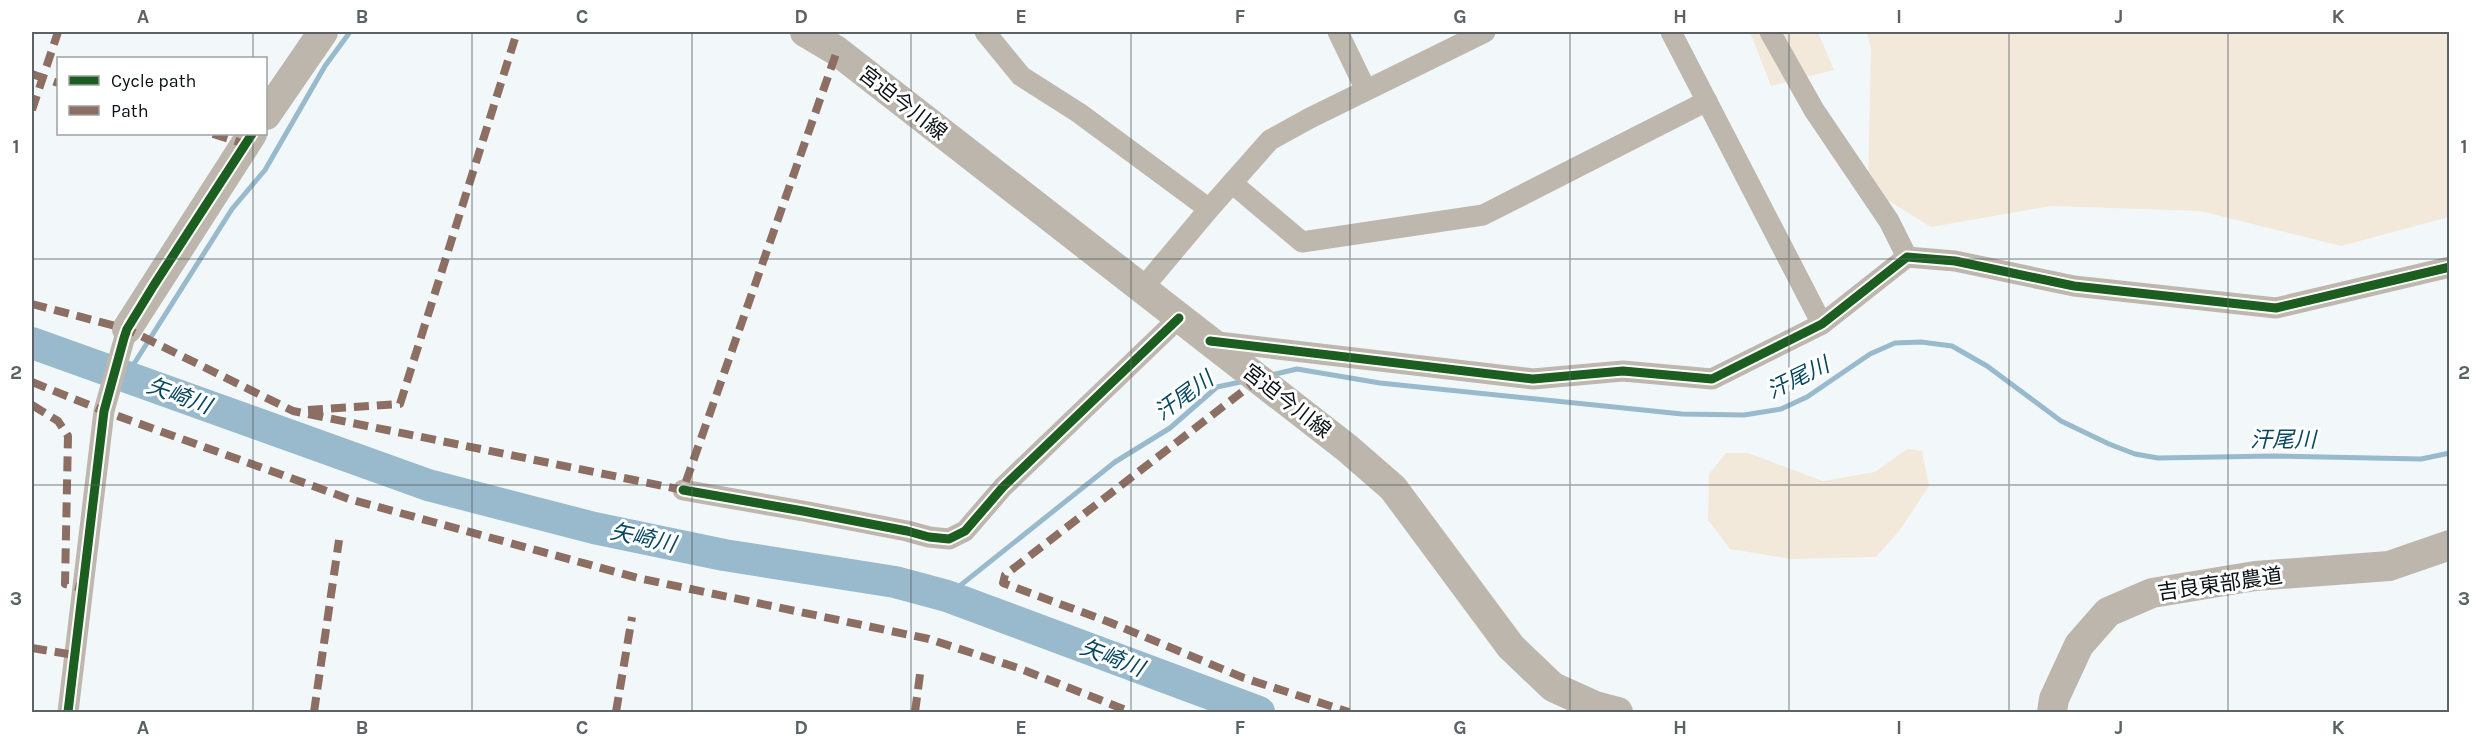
<svg xmlns="http://www.w3.org/2000/svg" width="2481" height="744" font-family="Karla,'Noto Sans JP',sans-serif">
	<rect width="100%" height="100%" fill="#f2f8fa"/>
	<g fill="#f3e9db">
		<polygon points="1750,32 1818,32 1834,70 1771,86"/>
		<polygon points="1867,32 2449,32 2449,217 2341,246 2200,211 2051,206 1931,227 1868,188 1871,48"/>
		<polygon points="1907,449 1922,451 1929,486 1900,530 1876,557 1791,559 1730,549 1708,520 1709,474 1726,453 1748,453 1823,481 1875,472"/>
	</g>
	<g fill="none" stroke-linecap="round" stroke-linejoin="round">
		<g stroke="#98bacc" stroke-width="5">
			<polyline points="1271,375 1297,369 1380,383 1682,414 1744,415 1781,409 1807,397 1870,354 1895,343 1921,342 1952,346 1987,366 2061,421 2109,444 2135,454 2158,458 2274,456 2421,459 2450,453"/>
			<polyline points="125,378 232,209 265,170 325,66 350,32"/>
			<polyline points="947,596 1115,462 1170,428 1217,387 1245,381"/>
		</g>
		<polyline stroke="#98bacc" stroke-width="32" points="32,343 428,485 594,528 724,555 895,582 947,596 1259,712"/>
		<g stroke="#beb7ae" stroke-width="21">
			<polyline points="985,32 1021,76 1079,113 1209,209"/>
			<polyline points="1338,32 1366,90"/>
			<polyline points="1671,32 1822,324"/>
			<polyline points="1770,32 1814,110 1889,221 1907,257"/>
			<polyline points="1232,183 1302,242 1483,215 1707,101"/>
			<polyline points="1142,289 1209,209 1270,140 1310,118 1485,32"/>
			<polyline points="1210,341 1533,379 1623,371 1712,379 1822,324 1907,257 1955,261 2074,286 2276,308 2450,267"/>
			<polyline points="683,490 803,511 907,531 929,537 949,539 965,531 1003,487 1179,318"/>
			<polyline points="68,712 104,411 127,329"/>
		</g>
		<g stroke="#bcb6ac" stroke-width="30">
			<polyline points="805,32 837,51 1347,448 1393,488 1511,647 1553,687 1595,706 1618,712"/>
			<polyline points="266,115 323,32"/>
			<polyline points="127,329 252,134"/>
			<polyline points="2052,712 2054,699 2079,645 2108,612 2152,593 2255,576 2389,566 2450,545"/>
		</g>
		<g stroke="#8d6e63" stroke-width="8" stroke-dasharray="15 8" stroke-linecap="butt">
			<polyline points="32,74 58,83"/>
			<polyline points="32,110 58,32"/>
			<polyline points="213,134 245,144"/>
			<polyline points="32,304 127,329 293,411 683,490 837,51"/>
			<polyline points="1260,378 1005,575 1003,583 1109,622 1244,678 1349,712"/>
			<polyline points="32,382 104,411 349,499 638,578 929,639 1021,669 1131,712"/>
			<polyline points="32,405 58,421 68,436 65,584 82,588"/>
			<polyline points="308,410 400,404 517,32"/>
			<polyline points="32,648 74,655"/>
			<polyline points="314,712 339,540"/>
			<polyline points="616,712 632,617"/>
			<polyline points="915,712 921,667"/>
		</g>
		<defs>
			<g id="cycleway">
				<polyline points="1210,341 1533,379 1623,371 1712,379 1822,324 1907,257 1955,261 2074,286 2276,308 2450,267"/>
				<polyline points="683,490 803,511 907,531 929,537 949,539 965,531 1003,487 1179,318"/>
				<polyline points="68,712 104,411 124,338 127,329 154,285 252,134"/>
			</g>
		</defs>
		<use href="#cycleway" stroke="#fff" stroke-width="13"/>
		<use href="#cycleway" stroke="#1b5e20" stroke-width="9"/>
	</g>
	<path fill="none" stroke="#5b6265" stroke-width="1.5" stroke-opacity="0.55" d="M253,32V58M472,32V712M692,32V712M911,32V712M1131,32V712M1350,32V712M1570,32V712M1789,32V712M2009,32V712M2228,32V712M253,134V712M32,259H2450M32,485H2450"/>
	<g text-anchor="middle" dominant-baseline="central" stroke-width="6" stroke-linejoin="round" paint-order="stroke">
		<g font-size="21" fill="#091115" stroke="#fff">
			<text transform="translate(903 103) rotate(38)">宮迫今川線</text>
			<text transform="translate(1287 401) rotate(38)">宮迫今川線</text>
			<text transform="translate(2220 584) rotate(-8)">吉良東部農道</text>
		</g>
		<g font-size="22" font-style="italic" fill="#074861" stroke="#fff">
			<text transform="translate(1798 378) rotate(-26)">汗尾川</text>
			<text transform="translate(179 396) rotate(20)">矢崎川</text>
			<text transform="translate(1184 396) rotate(-36)">汗尾川</text>
			<text x="2283" y="440">汗尾川</text>
			<text transform="translate(643 538) rotate(12)">矢崎川</text>
			<text transform="translate(1112 658) rotate(21)">矢崎川</text>
		</g>
	</g>
	<rect width="2481" height="744" fill="none" stroke="#ffffff" stroke-width="66"/>
	<rect x="57" y="57" width="210" height="78" fill="#ffffff" stroke="#9da0a1" stroke-width="1.5"/>
	<rect x="69" y="76" width="30" height="9" fill="#1b5e20" stroke="#9da0a1" stroke-width="1.5"/>
	<text x="111" y="87" font-size="18" fill="#091115">Cycle path</text>
	<rect x="69" y="106" width="30" height="9" fill="#8d6e63" stroke="#9da0a1" stroke-width="1.5"/>
	<text x="111" y="117" font-size="18" fill="#091115">Path</text>
	<rect x="33" y="33" width="2415" height="678" fill="none" stroke="#5b6265" stroke-width="2"/>
	<g font-size="20" text-anchor="middle" font-weight="bold" fill="#5b6265">
		<text x="143" y="23">A</text>
		<text x="362" y="23">B</text>
		<text x="582" y="23">C</text>
		<text x="801" y="23">D</text>
		<text x="1021" y="23">E</text>
		<text x="1240" y="23">F</text>
		<text x="1460" y="23">G</text>
		<text x="1680" y="23">H</text>
		<text x="1899" y="23">I</text>
		<text x="2119" y="23">J</text>
		<text x="2338" y="23">K</text>
		<text x="16" y="153">1</text>
		<text x="2464" y="153">1</text>
		<text x="16" y="379">2</text>
		<text x="2464" y="379">2</text>
		<text x="16" y="605">3</text>
		<text x="2464" y="605">3</text>
		<text x="143" y="734">A</text>
		<text x="362" y="734">B</text>
		<text x="582" y="734">C</text>
		<text x="801" y="734">D</text>
		<text x="1021" y="734">E</text>
		<text x="1240" y="734">F</text>
		<text x="1460" y="734">G</text>
		<text x="1680" y="734">H</text>
		<text x="1899" y="734">I</text>
		<text x="2119" y="734">J</text>
		<text x="2338" y="734">K</text>
	</g>
</svg>
